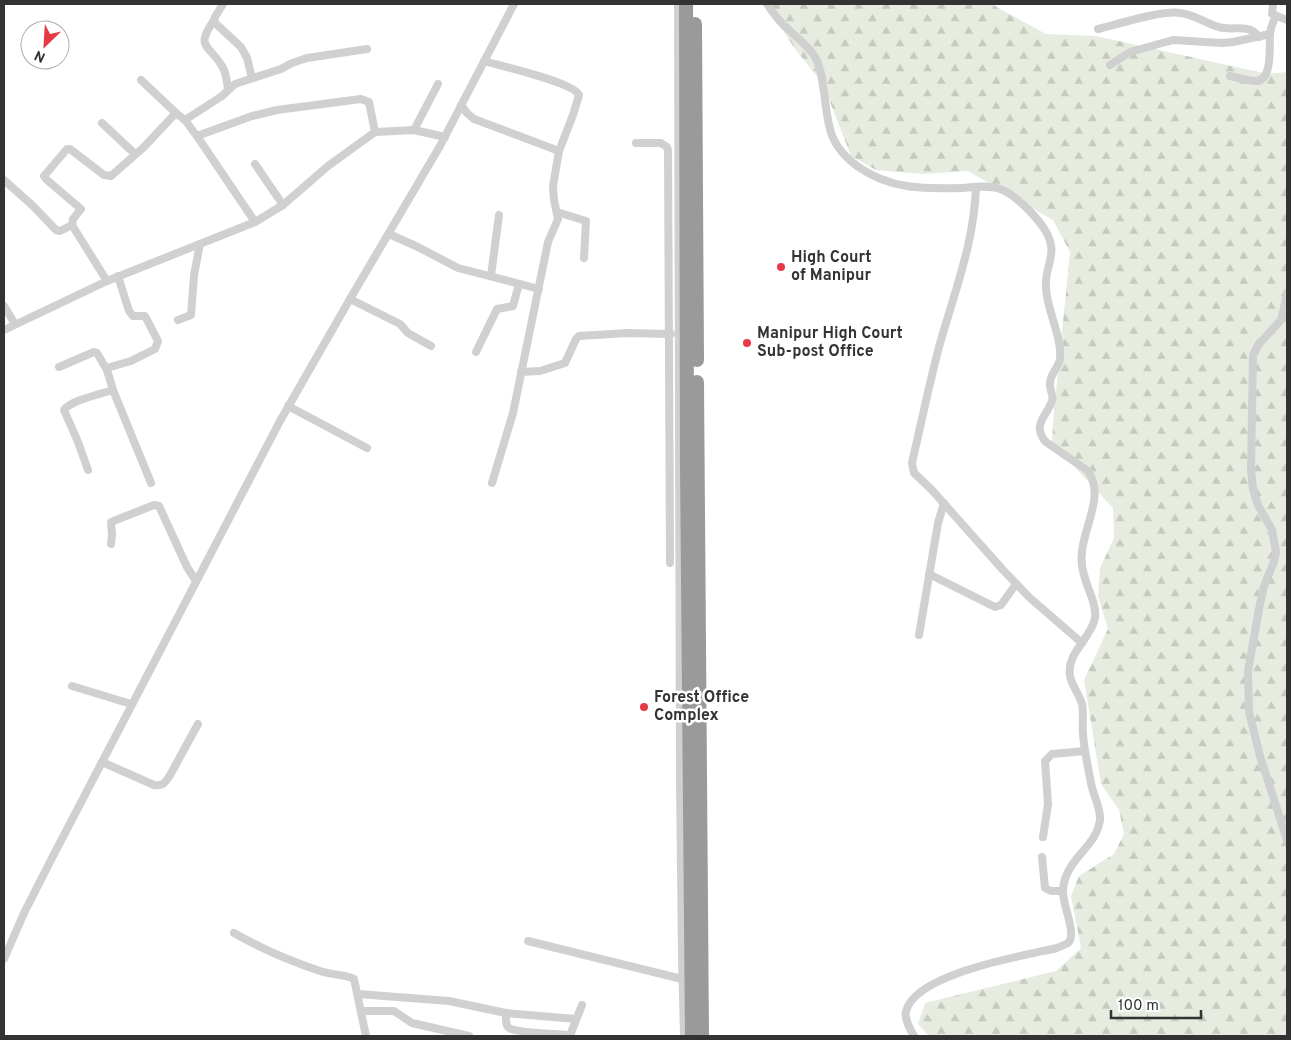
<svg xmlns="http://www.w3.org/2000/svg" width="1291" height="1040" font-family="Overpass,sans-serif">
	<defs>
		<pattern id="forest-firs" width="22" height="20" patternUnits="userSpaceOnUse" patternTransform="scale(1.25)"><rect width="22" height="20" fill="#e6ecdf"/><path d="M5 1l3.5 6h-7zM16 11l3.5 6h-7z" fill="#c6cbc0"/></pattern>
	</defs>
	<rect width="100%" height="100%" fill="#fff"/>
	<polygon fill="url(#forest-firs)" points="766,4 993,4 998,8 1046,34 1096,36 1268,74 1287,72 1287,1036 929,1036 918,1024 925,1003 1056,971 1081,948 1071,896 1079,876 1114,854 1124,834 1119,810 1101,784 1084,680 1108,629 1098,597 1100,568 1114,538 1113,508 1052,443 1053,422 1070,252 1053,220 968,171 922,174 876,170 851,156 823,84 795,49"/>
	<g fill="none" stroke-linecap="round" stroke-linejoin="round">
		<g stroke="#d0d0d0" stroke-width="8">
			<polyline points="223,4 215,17 214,22 241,47 247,58 252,78"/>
			<polyline points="678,4 680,780 682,958 684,1036"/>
			<path d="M767,4C773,13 780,23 789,30C798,39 809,46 815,57C820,66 822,76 823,86C829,122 825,142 857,166C891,190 924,189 963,188C975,187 989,185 1000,189C1015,194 1037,217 1045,230C1060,254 1044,265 1046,288C1047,311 1062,336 1060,359C1059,367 1050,374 1050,383C1049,389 1054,395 1052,401C1047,416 1031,425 1046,442L1088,471C1105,495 1084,526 1082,552C1081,560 1082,570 1085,578C1088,590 1097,605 1095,618C1091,639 1066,653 1070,676C1072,686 1079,694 1082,704C1084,713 1082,725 1083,734C1084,750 1088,767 1091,783C1093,795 1101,808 1100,820C1096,848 1066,858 1063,889C1061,903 1078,934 1068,943C1065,945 1061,946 1057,948C1023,956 916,973 906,1011C904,1019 910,1029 914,1036"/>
			<polyline points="1273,4 1272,14 1287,20"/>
			<path d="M214,20C195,48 208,43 222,66C226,72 227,81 228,89"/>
			<path d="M1098,29C1118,24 1162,10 1181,13C1197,15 1211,27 1224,28C1238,30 1249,24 1259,37"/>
			<path d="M484,61C501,66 573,82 579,95L573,115L559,151L553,186L554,200L558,219L548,242L513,413L492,483"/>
			<polyline points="1110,65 1130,52 1173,40 1222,43 1233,42 1270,34"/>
			<path d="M1230,76C1238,78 1249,81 1257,81C1273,79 1269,45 1270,35C1270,28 1273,22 1276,16"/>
			<polyline points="141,80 177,114"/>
			<polyline points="461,105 467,113 474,119 559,151"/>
			<polyline points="185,120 222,96 235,84 281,69 292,63 307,58 367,49"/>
			<polyline points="102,123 135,154"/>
			<polyline points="414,130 438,84"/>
			<polyline points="197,136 252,116 277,110 361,99 369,102 375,132"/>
			<polyline points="636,143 661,143 667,147 668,151 670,563"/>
			<polyline points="255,164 283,205"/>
			<polyline points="4,180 33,206 56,230 60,231 72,225"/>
			<path d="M976,187C974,244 954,293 939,347C929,385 921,424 912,463L914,473L931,489L1003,570L1030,598L1082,643"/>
			<polyline points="557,212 586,221 584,258"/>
			<polyline points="389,234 418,247 458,268 539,289"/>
			<polyline points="118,276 129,311 133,316 145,316 158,341 155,349 131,361 110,367 107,370 113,390 151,483"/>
			<polyline points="491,276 499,215"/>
			<polyline points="107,281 72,225 73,219 81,209 47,180 44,176 67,149 70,149 104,175 111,176 144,147 173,116 177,114 185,120 199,139 255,222"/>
			<polyline points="1287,295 1281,320 1259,344 1253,355 1251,470 1253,490 1258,505 1272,530 1276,552 1274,562 1264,586 1259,609 1248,671 1249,712 1260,756 1287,840"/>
			<polyline points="350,299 400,324 408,333 431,346"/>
			<polyline points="4,306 15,324"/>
			<polyline points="178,320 191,315 194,275 200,244"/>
			<polyline points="4,330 107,281 255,222 283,205 328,166 375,132 414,130 445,137"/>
			<polyline points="476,352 497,309 513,306 519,284"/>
			<polyline points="59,367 94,352 97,353 107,370"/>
			<polyline points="521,372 540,371 565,363 576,339 579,336 628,333 671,334"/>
			<polyline points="288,406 367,448"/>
			<path d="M88,470L78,442L64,410C71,400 101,394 113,390"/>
			<polyline points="111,544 112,534 111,522 154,505 159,506 187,567 196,581"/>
			<polyline points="929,574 995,607 1001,605 1016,584"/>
			<polyline points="919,635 938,523 944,503"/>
			<polyline points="72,686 131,704"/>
			<path d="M102,762L154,785C162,786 164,784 169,777L198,724"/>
			<polyline points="1043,837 1048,804 1045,761 1052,754 1085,751"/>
			<polyline points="1042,857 1045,888 1051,891 1063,891"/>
			<path d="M234,933C262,949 290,961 320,971C331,975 345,974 354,979L366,1036"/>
			<polyline points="528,941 682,979"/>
			<polyline points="4,959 24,913 53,856 280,421 350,299 440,146 514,4"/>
			<polyline points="358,994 449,1001 506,1013 576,1019"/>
			<polyline points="361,1011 394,1011 412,1023 469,1036"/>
			<path d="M506,1013C506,1018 505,1025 509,1028C516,1033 558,1034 569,1035L571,1033L582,1005"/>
		</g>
		<g stroke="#9a9a9a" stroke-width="14">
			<polyline points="686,4 687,463 692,1036"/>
			<polyline points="695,24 697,360"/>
			<polyline points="697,382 702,1036"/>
		</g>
	</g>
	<g fill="#e63946" stroke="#fff" stroke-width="2">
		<circle cx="781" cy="267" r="5"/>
		<circle cx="747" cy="343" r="5"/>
		<circle cx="644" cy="707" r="5"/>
	</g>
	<g text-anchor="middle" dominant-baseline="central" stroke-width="5" stroke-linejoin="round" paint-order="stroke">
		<g font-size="16" font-weight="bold" fill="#333" stroke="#fff" text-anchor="start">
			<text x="791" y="258">High Court<tspan x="791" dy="18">of Manipur</tspan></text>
			<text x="757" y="334">Manipur High Court<tspan x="757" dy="18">Sub-post Office</tspan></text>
			<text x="654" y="698">Forest Office<tspan x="654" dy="18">Complex</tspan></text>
		</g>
	</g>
	<rect width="1291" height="1040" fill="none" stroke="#333333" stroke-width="10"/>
	<g transform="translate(45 45) rotate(205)"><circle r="24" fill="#ffffff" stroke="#adadad"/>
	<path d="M0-4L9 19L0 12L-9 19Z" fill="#e63946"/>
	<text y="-8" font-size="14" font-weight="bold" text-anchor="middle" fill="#333333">N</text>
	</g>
	<path d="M1111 1010v8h90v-8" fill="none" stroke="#333333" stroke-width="2.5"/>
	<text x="1118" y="1010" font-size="15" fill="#333333" stroke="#ffffff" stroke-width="4" paint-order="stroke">100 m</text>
</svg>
